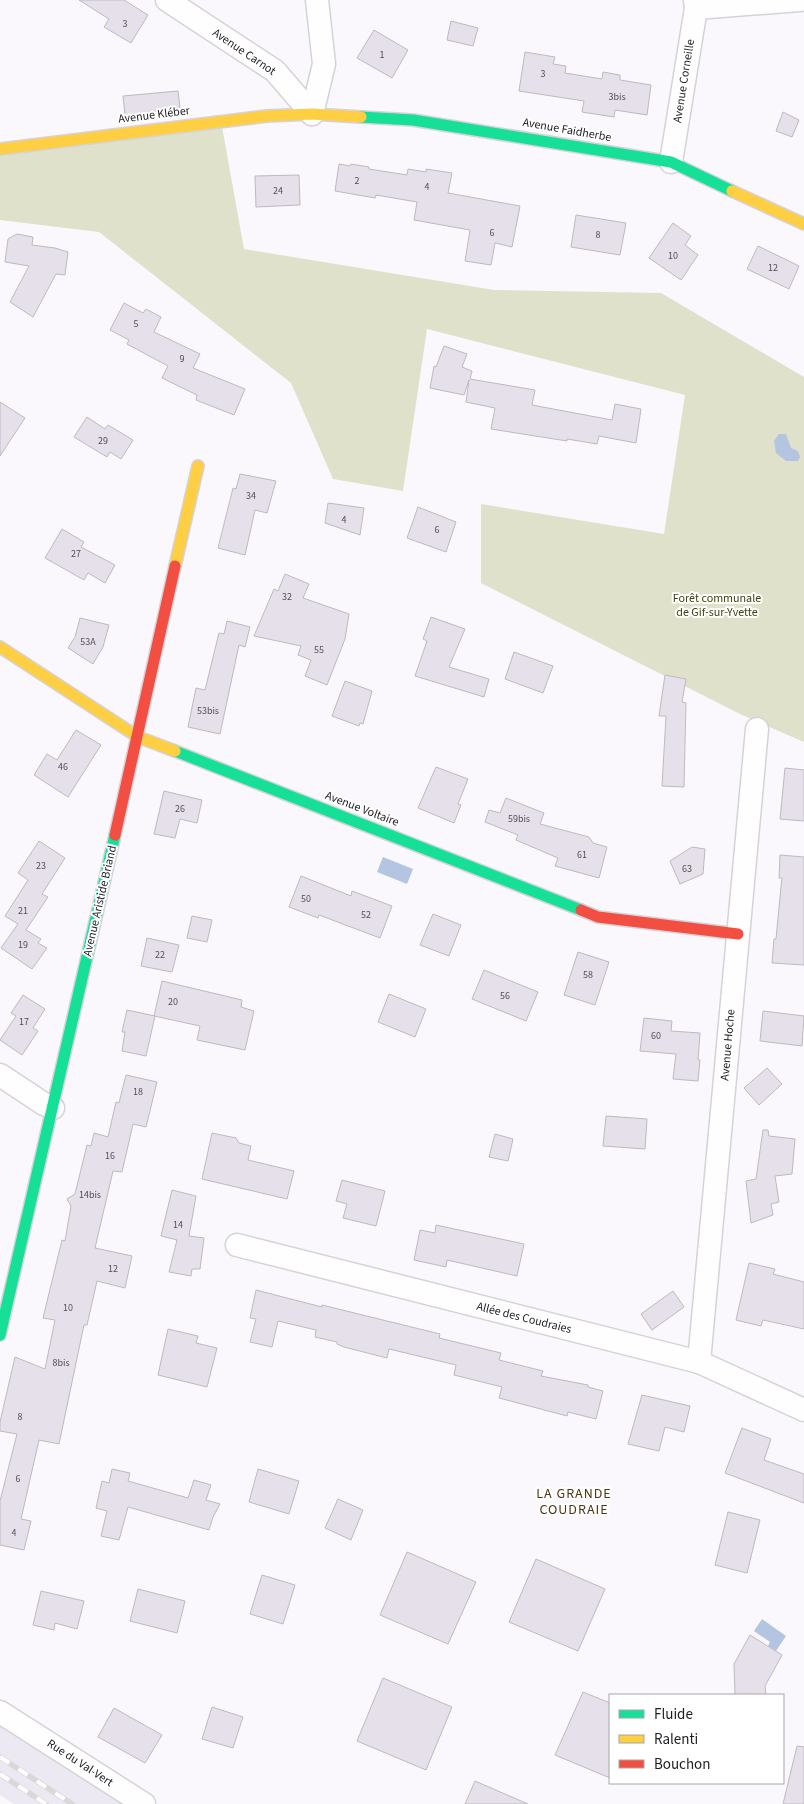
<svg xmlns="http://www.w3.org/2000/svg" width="804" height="1804" font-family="'Source Sans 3',sans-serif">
	<rect width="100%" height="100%" fill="#faf8fd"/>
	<polygon fill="#ede9f3" points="0,1722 124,1804 14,1804 0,1795"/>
	<polygon fill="#e0e1ca" points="221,121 244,249 494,290 661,293 804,377 804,742 740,714 481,583 481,504 664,534 685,395 427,329 403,491 333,479 291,383 99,232 0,220 0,149"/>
	<g fill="#b3c5e0">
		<polygon points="779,434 786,434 791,448 798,451 800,457 798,461 786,461 776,453 774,441"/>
		<polygon points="383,857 413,869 407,884 377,872"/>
		<polygon points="762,1619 786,1636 776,1651 768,1646 770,1642 754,1631"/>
	</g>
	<g fill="#e6e0ea" stroke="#bdbabf">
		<polygon points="79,0 124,0 148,15 131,43 104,27 109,19"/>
		<polygon points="451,21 478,28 473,46 447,40"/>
		<polygon points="374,30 408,50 392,78 357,58"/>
		<polygon points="525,52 555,57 553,64 566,66 565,73 602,79 603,72 620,75 620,80 651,85 647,115 615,110 614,117 582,112 584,101 519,91"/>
		<polygon points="178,91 180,108 125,115 123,96"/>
		<polygon points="783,112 799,120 792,137 776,131"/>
		<polygon points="339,164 350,166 351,164 369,167 369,169 407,175 408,169 426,172 426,169 452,173 448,193 520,206 512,247 495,243 491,265 465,261 470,230 414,220 417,202 376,195 375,198 335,191"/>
		<polygon points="299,175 300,205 256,207 255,176"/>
		<polygon points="576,215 626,223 620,255 571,247"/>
		<polygon points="673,223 691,236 685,245 698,255 681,280 649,258"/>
		<polygon points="17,234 33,237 32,245 55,248 68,252 65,275 56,274 33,317 10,302 29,266 5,262 8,239"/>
		<polygon points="758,246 799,266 789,289 747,269"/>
		<polygon points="124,303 143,313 146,309 161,317 154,332 200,354 193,368 245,389 234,415 196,400 197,395 162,378 168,366 127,344 129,340 110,330"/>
		<polygon points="444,346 467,354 462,367 472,371 470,379 535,390 532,405 612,420 615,404 641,409 636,443 599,436 597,444 567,439 567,441 491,429 495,408 466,402 469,380 464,395 430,388 434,366 436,367"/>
		<polygon points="0,402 25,418 0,456"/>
		<polygon points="87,417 105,429 108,425 133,440 121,459 110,452 107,457 74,437"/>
		<polygon points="240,474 276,481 267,513 255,510 245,555 218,548 233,488 236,489"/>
		<polygon points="328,503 364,508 360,535 325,523"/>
		<polygon points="418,507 456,522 446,552 407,538"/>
		<polygon points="62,529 84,542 81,547 115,565 105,583 88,573 84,580 45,558"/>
		<polygon points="285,574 309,584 303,598 349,614 345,639 327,685 305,676 311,660 298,655 301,646 254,636 274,589 278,591"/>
		<polygon points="431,617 465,629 449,667 489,679 484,697 415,676 427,641 423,639"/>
		<polygon points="80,618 109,625 103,647 93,664 68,648 75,637"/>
		<polygon points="227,621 250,627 245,647 239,645 220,734 188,727 196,688 205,690 219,633 224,634"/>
		<polygon points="514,652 553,666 543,693 505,679"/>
		<polygon points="665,675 686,679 682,702 686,703 684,787 662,786 666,716 659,716"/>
		<polygon points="345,681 372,691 363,724 360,723 359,726 332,716"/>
		<polygon points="76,730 101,745 68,797 34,775 47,754 57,760"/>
		<polygon points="436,767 468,779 458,804 461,805 454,823 418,808"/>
		<polygon points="785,768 804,770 804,821 780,819"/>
		<polygon points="164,791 202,800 197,823 180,819 175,838 154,834"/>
		<polygon points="506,798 544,813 540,824 589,837 593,843 607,847 599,878 555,866 558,858 516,840 518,835 485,822 489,810 500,813"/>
		<polygon points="39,841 65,858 42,894 48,897 26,930 41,939 38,943 47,948 32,969 1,948 18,924 5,916 28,880 18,873"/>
		<polygon points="692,847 705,849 703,874 680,884 670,861"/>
		<polygon points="780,855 804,857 804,965 772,963 774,939 776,939 781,887 782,878 779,878"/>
		<polygon points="301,876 351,896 352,891 392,906 380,938 319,915 318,918 289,907"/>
		<polygon points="433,914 461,925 449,956 420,945"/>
		<polygon points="192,916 212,920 207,942 187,938"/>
		<polygon points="147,938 179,945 172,972 141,966"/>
		<polygon points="578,952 609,962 595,1005 564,995"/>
		<polygon points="484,970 538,992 526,1021 472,999"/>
		<polygon points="162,981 242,1000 241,1007 254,1011 245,1050 197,1040 200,1026 154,1016"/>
		<polygon points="389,994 426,1009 415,1037 378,1022"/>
		<polygon points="23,995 45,1009 33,1028 38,1031 22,1055 0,1040 16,1016 11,1013"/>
		<polygon points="127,1010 155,1016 146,1056 122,1051 125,1032 122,1032"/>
		<polygon points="763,1011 804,1016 802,1046 760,1041"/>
		<polygon points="644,1018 672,1021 671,1031 700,1033 698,1060 700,1060 698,1081 673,1079 676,1054 640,1051"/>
		<polygon points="767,1068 782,1084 759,1105 744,1088"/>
		<polygon points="126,1075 157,1082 146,1127 133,1124 122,1172 113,1171 95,1248 132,1256 125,1288 97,1281 87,1325 84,1325 59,1444 39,1440 21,1519 31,1521 24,1550 0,1545 0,1501 17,1434 0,1431 0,1422 15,1357 45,1369 55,1320 43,1318 62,1240 65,1241 71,1206 67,1199 75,1194 87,1145 91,1146 94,1133 108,1137 116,1102 119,1103"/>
		<polygon points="606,1116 647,1119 645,1149 603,1146"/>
		<polygon points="763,1130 768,1130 769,1136 795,1139 792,1174 775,1176 779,1202 771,1204 773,1215 751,1223 746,1181 756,1179"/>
		<polygon points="212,1133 236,1138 239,1143 251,1146 248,1160 294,1171 287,1199 202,1179"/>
		<polygon points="495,1134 513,1139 508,1161 489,1157"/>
		<polygon points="342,1180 385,1191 376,1226 343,1218 347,1204 336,1201"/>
		<polygon points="172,1190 196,1196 189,1236 204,1238 200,1269 192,1269 191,1276 169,1272 177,1240 161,1236"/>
		<polygon points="436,1225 524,1244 517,1276 447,1260 446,1267 414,1260 420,1230 435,1233"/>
		<polygon points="749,1263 775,1269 773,1274 804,1282 804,1329 763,1320 761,1326 736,1320"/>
		<polygon points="256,1290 322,1307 322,1305 440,1334 439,1338 501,1353 499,1360 543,1371 541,1376 588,1385 588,1387 603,1391 596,1419 568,1412 567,1416 499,1398 502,1387 454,1375 456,1365 389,1349 387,1358 344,1347 337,1344 337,1342 315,1337 316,1330 278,1321 272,1347 250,1342 256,1319 250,1318"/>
		<polygon points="673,1291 684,1307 652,1330 641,1314"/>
		<polygon points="168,1329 198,1336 196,1343 217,1348 207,1387 158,1375"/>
		<polygon points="642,1395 690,1406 684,1432 665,1427 659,1451 628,1444"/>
		<polygon points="742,1428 771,1439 764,1460 804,1474 804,1503 725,1473"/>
		<polygon points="112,1469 130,1473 128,1481 188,1498 194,1480 211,1485 206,1500 220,1504 213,1517 209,1530 128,1507 119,1540 101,1536 107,1511 96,1508 102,1481 109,1483"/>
		<polygon points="258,1469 299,1481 289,1514 249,1502"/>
		<polygon points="338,1499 363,1510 351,1540 325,1528"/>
		<polygon points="728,1512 760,1520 747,1573 715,1565"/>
		<polygon points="407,1552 476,1582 448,1644 380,1615"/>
		<polygon points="536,1559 605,1589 578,1651 509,1622"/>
		<polygon points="262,1575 295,1585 283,1624 250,1614"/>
		<polygon points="138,1589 185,1601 177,1633 130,1621"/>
		<polygon points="41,1591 84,1601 77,1629 55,1623 54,1630 33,1625"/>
		<polygon points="750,1635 782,1655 765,1686 766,1695 735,1695 734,1664"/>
		<polygon points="383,1678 452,1707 426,1770 357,1741"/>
		<polygon points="583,1692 610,1703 610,1778 555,1755"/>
		<polygon points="212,1707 243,1717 233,1748 202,1739"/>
		<polygon points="114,1708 162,1735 145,1763 98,1737"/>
		<polygon points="797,1746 804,1747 804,1804 783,1804"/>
		<polygon points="475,1781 528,1804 465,1804"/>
	</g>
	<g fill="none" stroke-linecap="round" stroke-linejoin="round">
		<defs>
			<g id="street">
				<polyline points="167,0 275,71 312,114"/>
				<polyline points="696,8 800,0"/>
				<polyline points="312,114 324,64 317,0"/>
				<polyline points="671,162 696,8 695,0"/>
				<polyline points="0,1075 44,1104 53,1108"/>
				<polyline points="237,1245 699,1362 804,1410"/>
				<polyline points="699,1362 757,729"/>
				<polyline points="0,1712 144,1804"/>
			</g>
			<g id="fast">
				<polyline points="361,117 413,120 671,162 732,191"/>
				<polyline points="175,751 581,910"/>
				<polyline points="0,1335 115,835"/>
			</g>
			<g id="slow">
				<polyline points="0,149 267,116 312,114 361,117"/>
				<polyline points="732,191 804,224"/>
				<polyline points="175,566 198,466"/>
				<polyline points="0,647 138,737 175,751"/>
			</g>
			<g id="jam">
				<polyline points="115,835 175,566"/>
				<polyline points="581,910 598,917 738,934"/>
			</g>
		</defs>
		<use href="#street" stroke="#d5d2d8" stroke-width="25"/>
		<use href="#fast" stroke="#d5d2d8" stroke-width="14"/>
		<use href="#slow" stroke="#d5d2d8" stroke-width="14"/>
		<use href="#jam" stroke="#d5d2d8" stroke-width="14"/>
		<use href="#street" stroke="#fefeff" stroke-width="22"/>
		<use href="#fast" stroke="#16e098" stroke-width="11"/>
		<use href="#slow" stroke="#ffcf43" stroke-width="11"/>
		<use href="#jam" stroke="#f24e42" stroke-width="11"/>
		<defs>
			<g id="rail">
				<polyline points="0,1757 72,1804"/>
				<polyline points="0,1774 46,1804"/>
			</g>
		</defs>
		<use href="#rail" stroke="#d8d8d9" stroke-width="5.5"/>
		<use href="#rail" stroke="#fff" stroke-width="4" stroke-dasharray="11" stroke-linecap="butt"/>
	</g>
	<g text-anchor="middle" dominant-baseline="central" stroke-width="4" stroke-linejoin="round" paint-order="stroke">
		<g font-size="10" fill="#524f56">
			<text x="125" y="24">3</text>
			<text x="382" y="55">1</text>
			<text x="543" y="74">3</text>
			<text x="617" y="97">3bis</text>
			<text x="357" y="181">2</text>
			<text x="427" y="187">4</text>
			<text x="278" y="191">24</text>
			<text x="492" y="233">6</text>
			<text x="598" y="235">8</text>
			<text x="673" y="256">10</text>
			<text x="773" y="268">12</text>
			<text x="136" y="324">5</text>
			<text x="182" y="359">9</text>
			<text x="103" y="441">29</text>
			<text x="251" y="496">34</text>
			<text x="344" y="520">4</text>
			<text x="437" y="530">6</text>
			<text x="76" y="554">27</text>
			<text x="287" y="597">32</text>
			<text x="88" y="642">53A</text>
			<text x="319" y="650">55</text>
			<text x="208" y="711">53bis</text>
			<text x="63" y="767">46</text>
			<text x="180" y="809">26</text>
			<text x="519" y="819">59bis</text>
			<text x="582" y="855">61</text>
			<text x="41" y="866">23</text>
			<text x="687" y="869">63</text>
			<text x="306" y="899">50</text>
			<text x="23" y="911">21</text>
			<text x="366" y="915">52</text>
			<text x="23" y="945">19</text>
			<text x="160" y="955">22</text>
			<text x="588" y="975">58</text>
			<text x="505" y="996">56</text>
			<text x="173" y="1002">20</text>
			<text x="24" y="1022">17</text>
			<text x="656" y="1036">60</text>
			<text x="138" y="1092">18</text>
			<text x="110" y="1156">16</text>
			<text x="90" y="1195">14bis</text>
			<text x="178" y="1225">14</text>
			<text x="113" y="1269">12</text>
			<text x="68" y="1308">10</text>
			<text x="61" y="1363">8bis</text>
			<text x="20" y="1417">8</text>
			<text x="18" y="1479">6</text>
			<text x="14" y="1533">4</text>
		</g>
		<g font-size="12" fill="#1f1d23" stroke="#fff">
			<text transform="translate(244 52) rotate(34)">Avenue Carnot</text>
			<text transform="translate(684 81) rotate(-81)">Avenue Corneille</text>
			<text transform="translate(154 115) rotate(-7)">Avenue Kléber</text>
			<text transform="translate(567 130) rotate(10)">Avenue Faidherbe</text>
			<text transform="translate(362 809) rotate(21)">Avenue Voltaire</text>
			<text transform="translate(100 901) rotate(-77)">Avenue Aristide Briand</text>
			<text transform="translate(728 1045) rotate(-85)">Avenue Hoche</text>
			<text transform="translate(524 1318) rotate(14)">Allée des Coudraies</text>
			<text transform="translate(80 1763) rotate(33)">Rue du Val-Vert</text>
		</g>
		<g font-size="12" fill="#41430c" stroke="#fff">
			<text x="717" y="598">Forêt communale<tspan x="717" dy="14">de Gif-sur-Yvette</tspan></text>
		</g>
		<g font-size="14" letter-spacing="1" fill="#4f3614" stroke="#fff">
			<text x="574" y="1494">LA GRANDE<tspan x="574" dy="16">COUDRAIE</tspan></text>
		</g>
	</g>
	<rect x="609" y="1694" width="175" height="90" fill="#ffffff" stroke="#a5a5a7"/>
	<rect x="619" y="1710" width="25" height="8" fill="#16e098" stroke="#a5a5a7"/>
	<text x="654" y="1719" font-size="15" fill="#1f1d23">Fluide</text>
	<rect x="619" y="1735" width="25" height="8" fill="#ffcf43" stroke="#a5a5a7"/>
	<text x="654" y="1744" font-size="15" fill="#1f1d23">Ralenti</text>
	<rect x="619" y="1760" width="25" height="8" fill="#f24e42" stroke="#a5a5a7"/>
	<text x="654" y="1769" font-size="15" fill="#1f1d23">Bouchon</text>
</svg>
